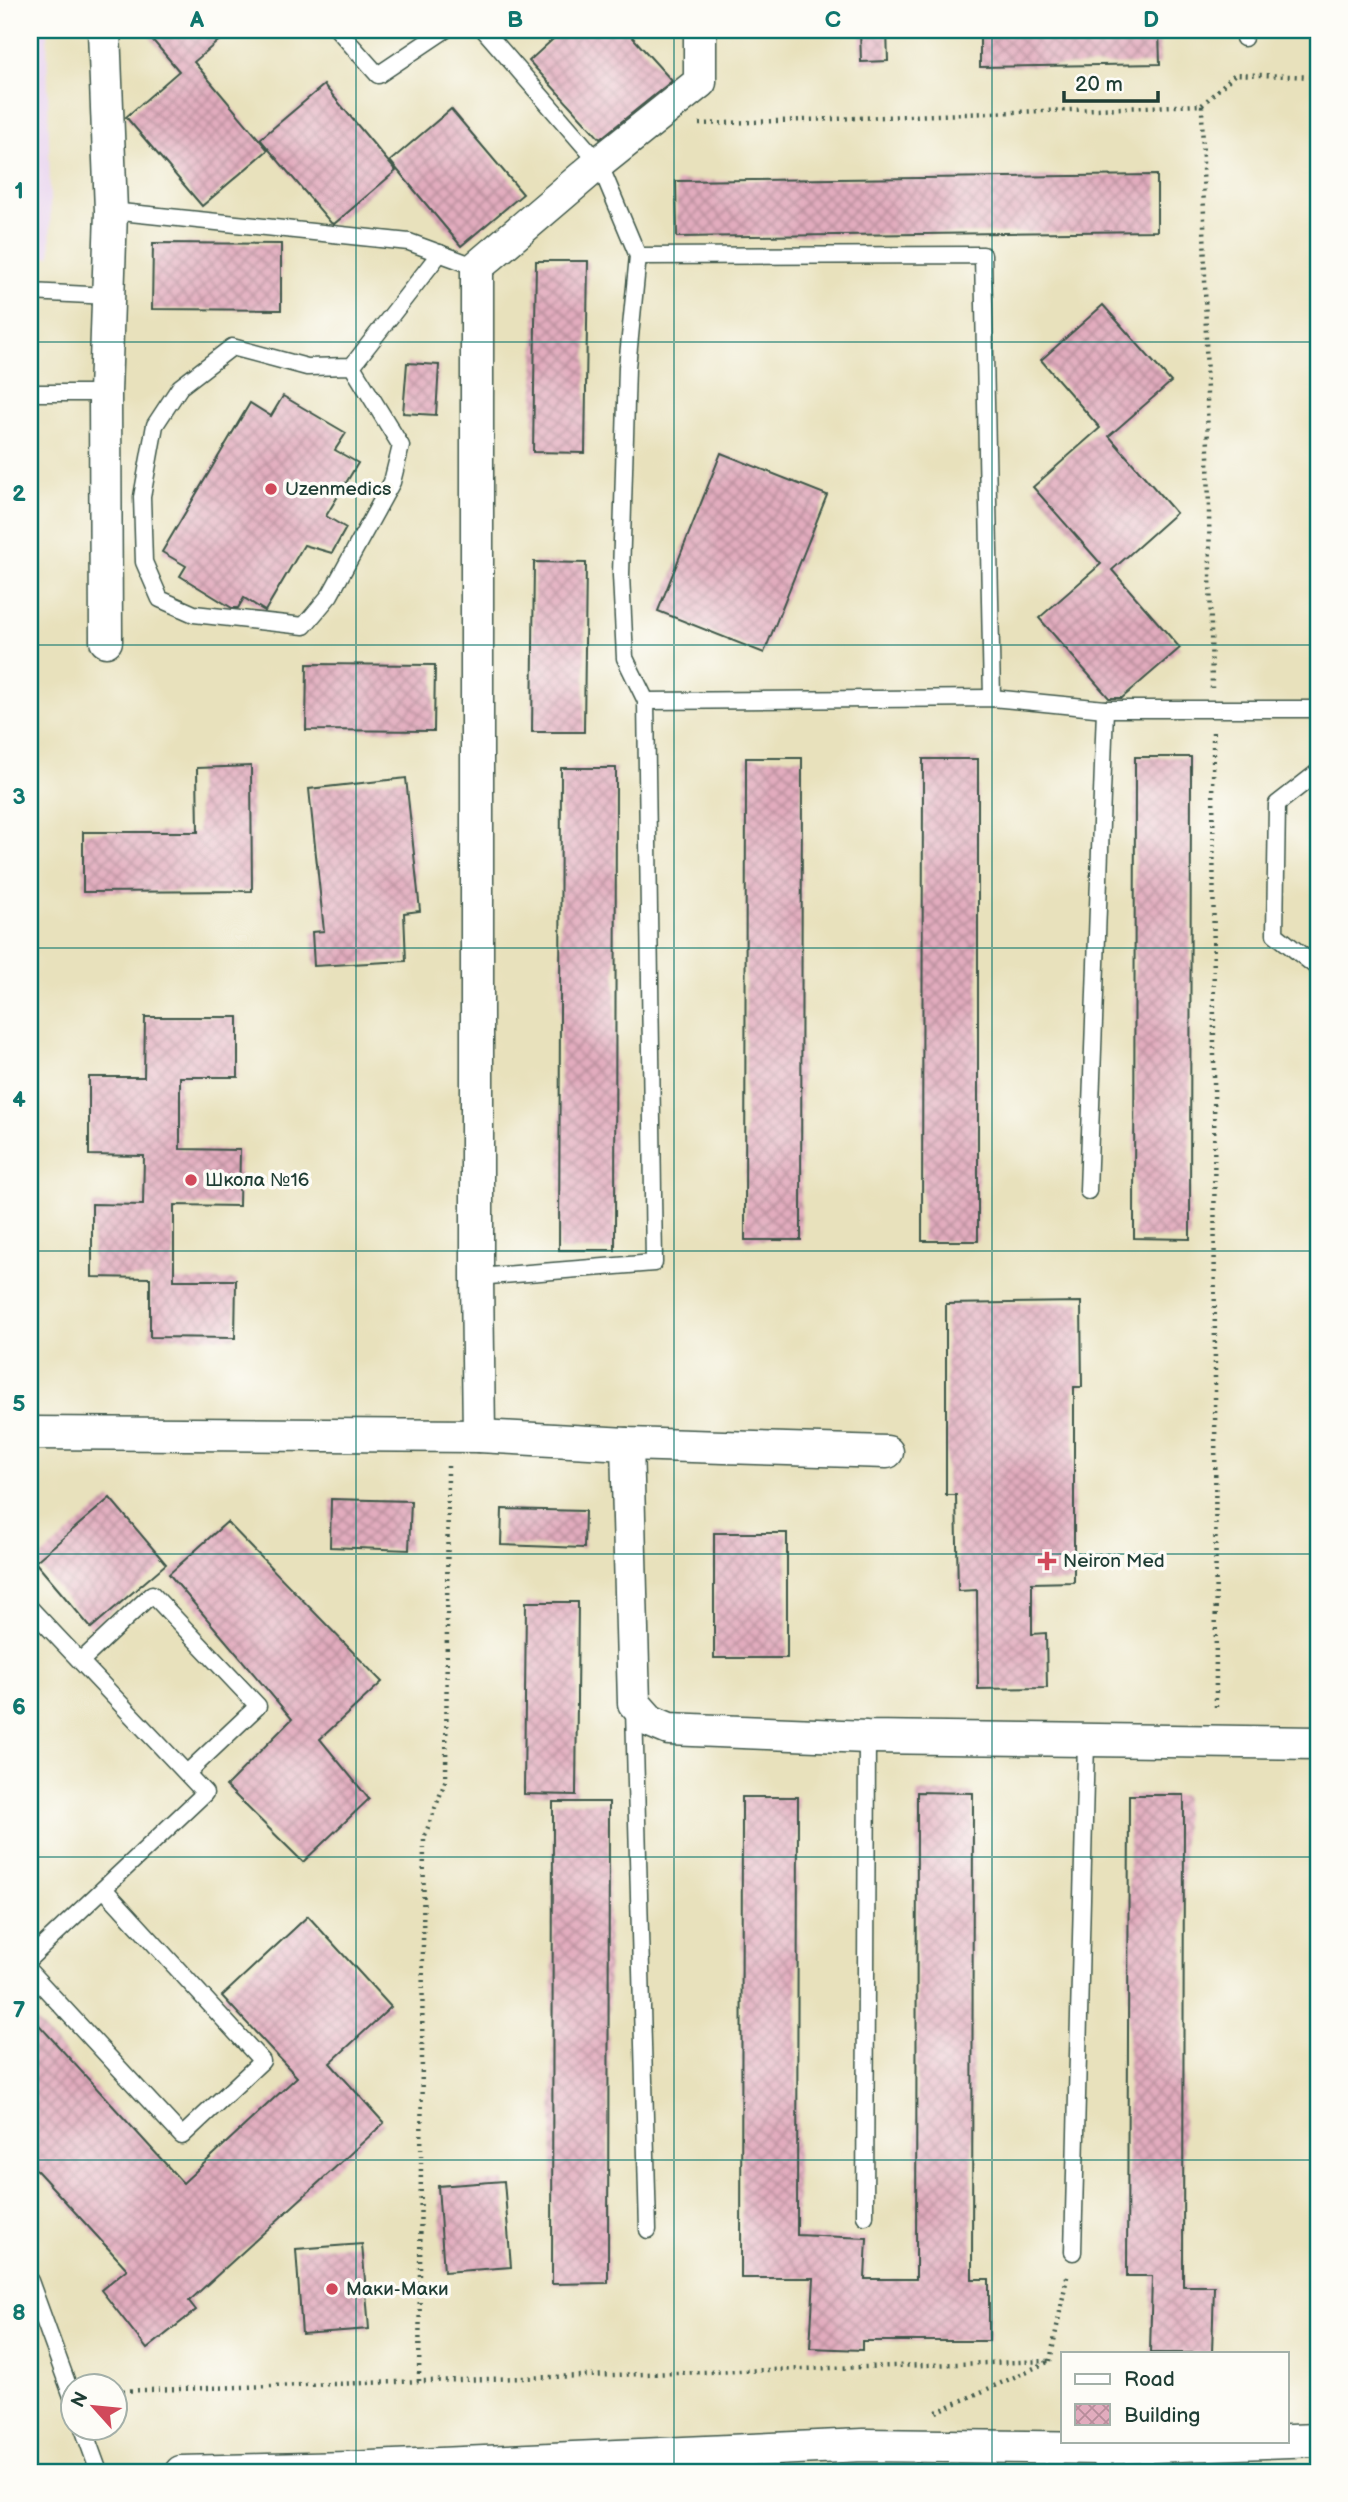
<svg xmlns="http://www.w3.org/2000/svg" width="1348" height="2502" font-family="'Balsamiq Sans',sans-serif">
	<defs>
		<pattern id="building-cross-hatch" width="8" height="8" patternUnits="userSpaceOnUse" patternTransform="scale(1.75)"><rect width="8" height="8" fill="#e2acbe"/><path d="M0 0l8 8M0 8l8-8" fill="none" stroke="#b78d9b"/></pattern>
	</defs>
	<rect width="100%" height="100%" fill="#fdfcf7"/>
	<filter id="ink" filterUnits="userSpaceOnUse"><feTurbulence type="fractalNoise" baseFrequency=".0143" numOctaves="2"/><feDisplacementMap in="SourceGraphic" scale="14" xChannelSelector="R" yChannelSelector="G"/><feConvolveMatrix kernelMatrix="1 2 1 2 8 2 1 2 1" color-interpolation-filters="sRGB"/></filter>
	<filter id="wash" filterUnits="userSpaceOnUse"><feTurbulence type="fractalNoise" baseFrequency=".00686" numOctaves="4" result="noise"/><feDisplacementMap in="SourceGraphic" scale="28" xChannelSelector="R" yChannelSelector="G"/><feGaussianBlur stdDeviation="1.57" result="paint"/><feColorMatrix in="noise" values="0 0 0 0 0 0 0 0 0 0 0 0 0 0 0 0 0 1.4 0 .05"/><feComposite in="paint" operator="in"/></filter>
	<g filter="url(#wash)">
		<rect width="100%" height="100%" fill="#e8e1bc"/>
		<polygon fill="#e7d2ef" points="30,30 47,30 51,256 30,256"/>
		<g id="blocks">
			<g fill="url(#building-cross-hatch)">
				<polygon points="144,30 231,30 194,62 268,150 202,206 126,117 179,71"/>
				<polygon points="563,30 626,30 672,81 600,139 529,61"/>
				<polygon points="860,30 887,30 888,61 861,62"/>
				<polygon points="980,30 1159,30 1160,64 980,67"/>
				<polygon points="324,85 396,171 334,224 331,223 260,139"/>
				<polygon points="451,109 523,194 461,246 390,161"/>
				<polygon points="1157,175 1157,231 677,237 676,181"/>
				<polygon points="153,243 281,244 281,310 152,309"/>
				<polygon points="536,261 588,261 585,453 533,452"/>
				<polygon points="1103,305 1171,382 1109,436 1176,513 1112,570 1180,648 1122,698 1109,698 1039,618 1101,564 1033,487 1100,428 1041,360"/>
				<polygon points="407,363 439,365 436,415 403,413"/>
				<polygon points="283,396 346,433 335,450 358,463 326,516 346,528 332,553 304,545 265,611 244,598 238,608 232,608 180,576 186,566 162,552 250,403 271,416"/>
				<polygon points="721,453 827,495 764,653 658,611"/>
				<polygon points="534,562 586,563 584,732 532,732"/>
				<polygon points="307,664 435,665 434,731 306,730"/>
				<polygon points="1135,757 1191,757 1190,1239 1134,1238"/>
				<polygon points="746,758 802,758 801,1240 745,1240"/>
				<polygon points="923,759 978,759 978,1241 922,1241"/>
				<polygon points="251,766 252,891 83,892 83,832 198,832 197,768"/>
				<polygon points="561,768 616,768 615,1250 559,1250"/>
				<polygon points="406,778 420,911 404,913 406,961 314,966 312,932 324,931 309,789"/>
				<polygon points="145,1017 238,1017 238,1077 180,1077 180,1149 240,1150 239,1206 174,1205 174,1280 236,1280 235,1338 150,1337 150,1278 92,1277 92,1204 143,1205 144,1156 89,1155 89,1077 144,1077"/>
				<polygon points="1081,1302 1082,1387 1074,1387 1074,1582 1032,1583 1032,1634 1046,1633 1047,1688 978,1689 977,1590 958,1591 956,1495 946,1495 946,1304"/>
				<polygon points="110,1498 166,1564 91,1628 35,1562"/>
				<polygon points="331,1499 411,1501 409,1550 330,1547"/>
				<polygon points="502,1509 585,1511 584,1548 501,1545"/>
				<polygon points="227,1522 382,1682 320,1739 369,1799 303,1862 226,1786 292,1719 169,1574"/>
				<rect x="714" y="1533" width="73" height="125"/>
				<polygon points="526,1602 578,1602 576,1795 524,1794"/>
				<polygon points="917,1792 973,1793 972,2279 989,2279 989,2341 862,2341 862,2350 810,2348 814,2278 741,2278 742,1797 798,1797 797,2235 867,2238 865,2279 916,2279"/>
				<polygon points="1129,1795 1184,1795 1183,2286 1214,2286 1212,2353 1150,2353 1152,2276 1127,2276"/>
				<polygon points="553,1802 609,1802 608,2283 552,2284"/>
				<polygon points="308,1916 391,2007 330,2063 384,2123 189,2301 196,2310 147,2349 101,2290 127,2269 30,2163 30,2015 183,2183 297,2077 222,1996"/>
				<polygon points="504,2181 511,2267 444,2272 438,2186"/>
				<polygon points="362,2244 369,2329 302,2334 296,2249"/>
			</g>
		</g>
	</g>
	<g filter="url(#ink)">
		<use href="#blocks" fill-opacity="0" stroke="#3d5648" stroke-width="2"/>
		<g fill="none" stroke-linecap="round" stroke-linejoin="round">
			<defs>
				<g id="service">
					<polyline points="338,30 378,75 445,30"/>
					<polyline points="484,30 599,163 638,256 983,255 992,698"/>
					<polyline points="1244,38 1244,30"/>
					<polyline points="111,211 409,242 477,267"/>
					<polyline points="30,292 109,296"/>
					<polyline points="352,366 401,446 392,482 330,595 304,626 194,614 160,599 144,562 142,497 155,425 180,387 232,347 307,367 352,366 440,253"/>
					<polyline points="30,393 105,393"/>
					<polyline points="646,701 992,698 1105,709 1318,709"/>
					<polyline points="1318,772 1277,804 1275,934 1318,968"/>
					<polyline points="1088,1191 1105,709"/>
					<polyline points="477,1277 654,1263 646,701 625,658 621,575 627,367 638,256"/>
					<polyline points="30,1608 205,1793 30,1958"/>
					<polyline points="81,1661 152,1594 258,1706 187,1773"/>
					<polyline points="634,1709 648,2230"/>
					<polyline points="30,1972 182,2136 262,2061 104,1889"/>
					<polyline points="865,2216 867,1737"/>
					<polyline points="1073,2252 1086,1742"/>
					<polyline points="30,2281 74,2402"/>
					<polyline points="83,2428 99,2472"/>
					<polyline points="1098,2448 1105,2472"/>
				</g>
				<g id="minor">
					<polyline points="104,30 111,211 105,393 106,641"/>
					<polyline points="30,1433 479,1436 627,1444 887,1452"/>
					<polyline points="479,1436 477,1277 477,267 599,163 700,82 700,30"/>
					<polyline points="627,1444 634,1703 650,1721 669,1729 867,1737 1318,1743"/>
					<polyline points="181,2472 348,2468 863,2445 1098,2448 1318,2440"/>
				</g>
			</defs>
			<use href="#service" stroke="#3d5648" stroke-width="19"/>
			<use href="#minor" stroke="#3d5648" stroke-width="35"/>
			<g stroke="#3d5648" stroke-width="4.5" stroke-dasharray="2 5" stroke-linecap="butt">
				<polyline points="1202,105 1235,74 1318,77"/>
				<polyline points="699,124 1202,105 1212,688"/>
				<polyline points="1213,732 1216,1710"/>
				<polyline points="1050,2361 1068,2272"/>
				<polyline points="419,2381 424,1838 446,1779 448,1466"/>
				<polyline points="116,2391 1050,2361 934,2413"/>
			</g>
			<use href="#service" stroke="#fff" stroke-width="16"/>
			<use href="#minor" stroke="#fff" stroke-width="32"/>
		</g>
	</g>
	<path fill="none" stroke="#0f766e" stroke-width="2" stroke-opacity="0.55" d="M356,30V2472M674,30V2472M992,30V2472M30,342H1318M30,645H1318M30,948H1318M30,1251H1318M30,1554H1318M30,1857H1318M30,2160H1318"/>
	<g fill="#d1495b" stroke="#fdfcf7" stroke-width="2.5">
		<circle cx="271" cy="489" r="7"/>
		<circle cx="191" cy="1180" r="7"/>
		<path d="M1043.5 1550.5h7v7h7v7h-7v7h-7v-7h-7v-7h7z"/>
		<circle cx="332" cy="2289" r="7"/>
	</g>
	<g text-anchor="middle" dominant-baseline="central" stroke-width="7" stroke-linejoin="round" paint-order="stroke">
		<g font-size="19" fill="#1f3d34" stroke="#fdfcf7" text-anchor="start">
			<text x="285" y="489">Uzenmedics</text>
			<text x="205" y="1180">Школа №16</text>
			<text x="1063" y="1561">Neiron Med</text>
			<text x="346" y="2289">Маки-Маки</text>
		</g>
	</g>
	<rect width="1348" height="2502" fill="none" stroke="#fdfcf7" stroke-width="77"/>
	<rect x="1061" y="2352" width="228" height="91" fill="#fdfcf7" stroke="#a4b0a9" stroke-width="2"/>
	<rect x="1075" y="2374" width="35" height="10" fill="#ffffff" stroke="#a4b0a9" stroke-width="2"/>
	<text x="1124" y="2386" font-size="21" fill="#1f3d34">Road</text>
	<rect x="1075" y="2404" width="35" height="21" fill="url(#building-cross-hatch)" stroke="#a4b0a9" stroke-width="2"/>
	<text x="1124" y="2422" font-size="21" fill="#1f3d34">Building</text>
	<g transform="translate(94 2407) rotate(297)"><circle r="33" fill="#fdfcf7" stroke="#a4b0a9" stroke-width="2"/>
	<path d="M0-5L12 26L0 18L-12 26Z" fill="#d1495b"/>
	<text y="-10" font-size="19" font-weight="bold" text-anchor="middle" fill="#1f3d34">N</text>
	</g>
	<path d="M1064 91v10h94v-10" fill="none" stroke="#1f3d34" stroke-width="3.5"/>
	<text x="1075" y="91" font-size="21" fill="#1f3d34" stroke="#fdfcf7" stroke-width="5" paint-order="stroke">20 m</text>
	<rect x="38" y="38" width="1272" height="2426" fill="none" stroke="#0f766e" stroke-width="2.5"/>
	<g font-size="23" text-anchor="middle" font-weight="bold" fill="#0f766e">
		<text x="197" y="27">A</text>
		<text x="515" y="27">B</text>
		<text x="833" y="27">C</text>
		<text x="1151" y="27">D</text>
		<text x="19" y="198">1</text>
		<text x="19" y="501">2</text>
		<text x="19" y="804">3</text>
		<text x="19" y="1107">4</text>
		<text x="19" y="1411">5</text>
		<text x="19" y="1714">6</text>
		<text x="19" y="2017">7</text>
		<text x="19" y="2320">8</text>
	</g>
</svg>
